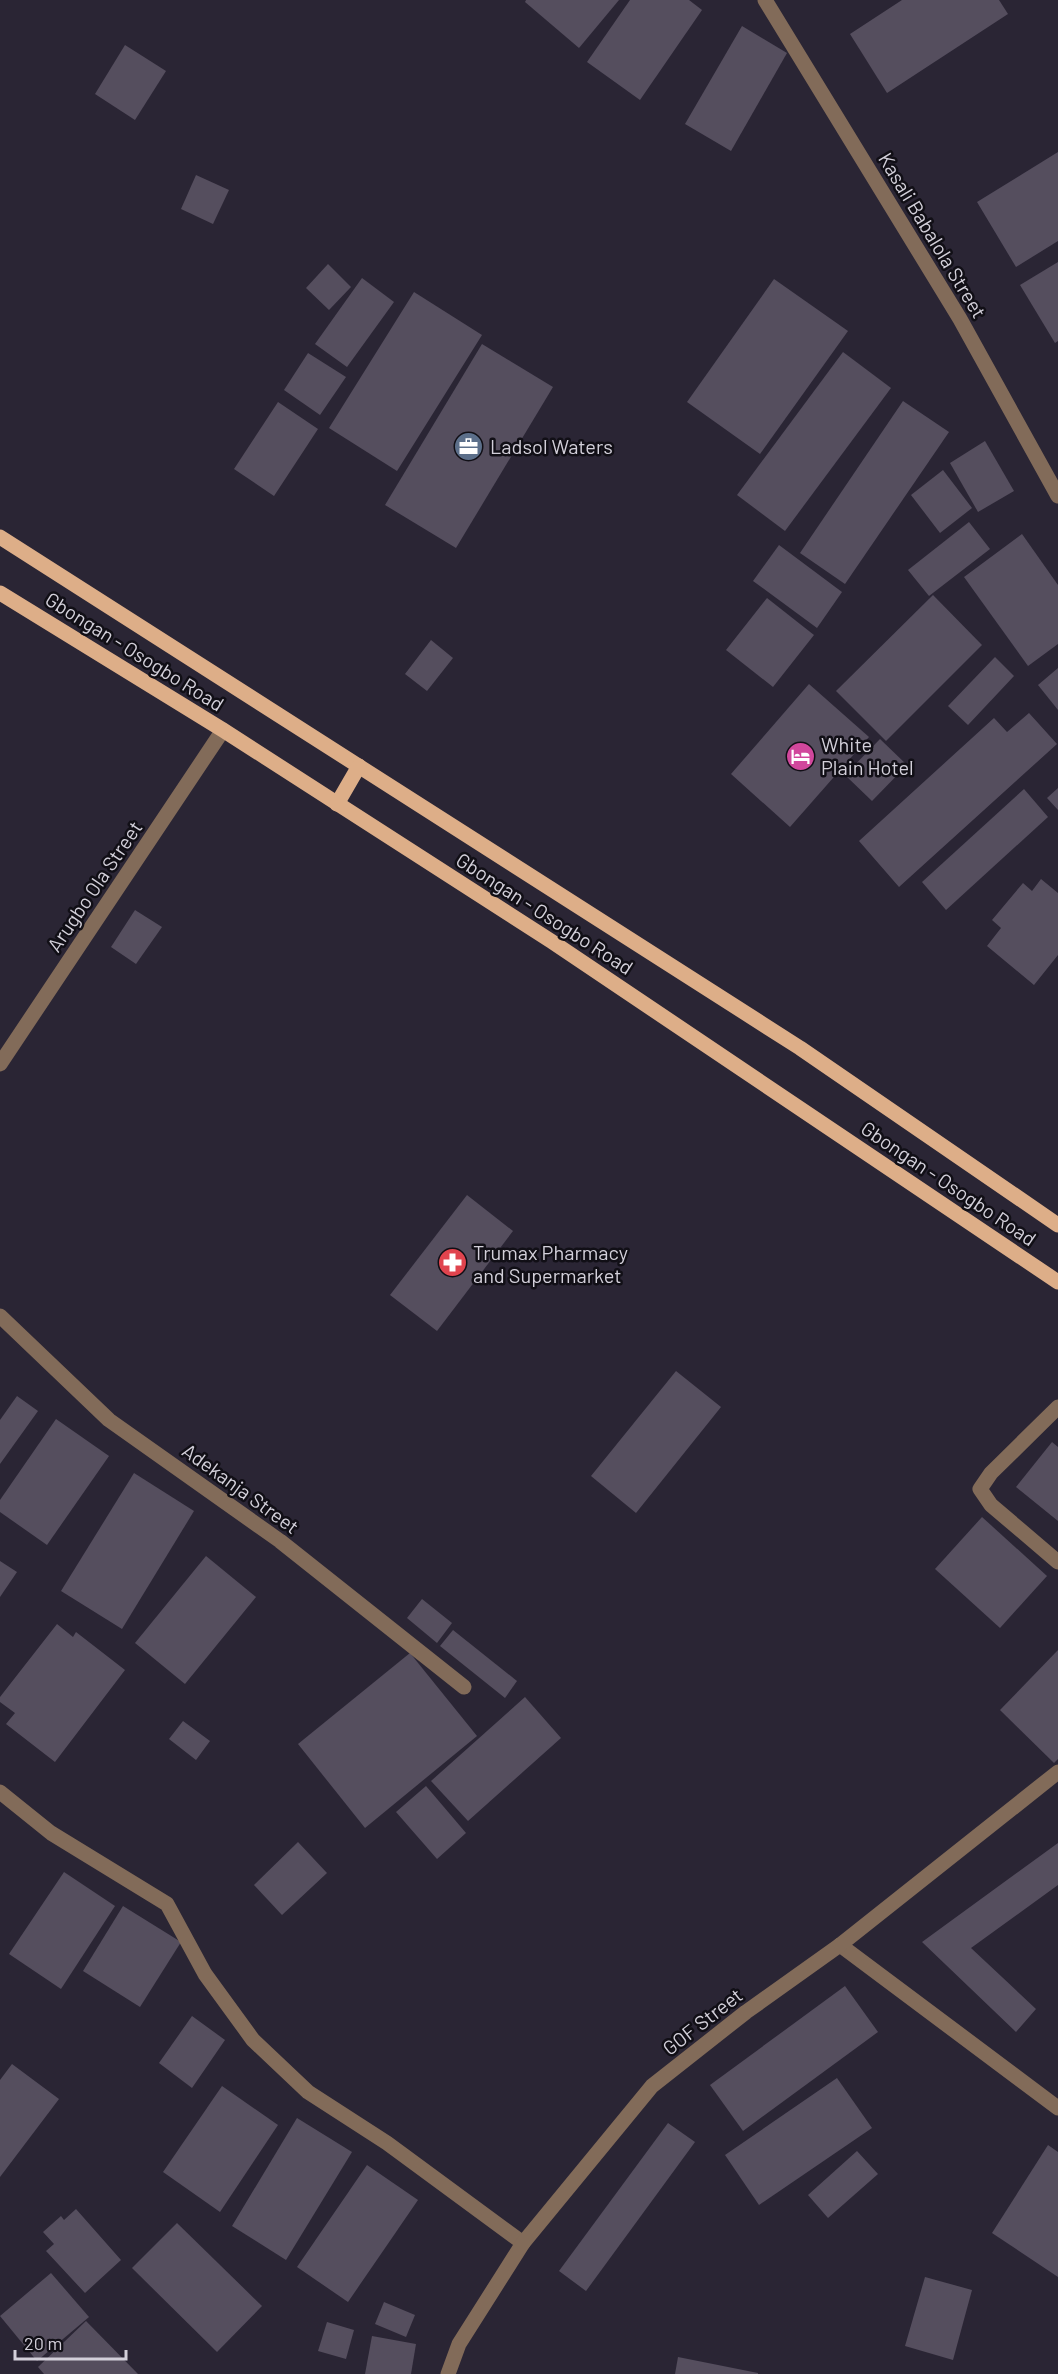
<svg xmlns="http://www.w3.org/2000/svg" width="1058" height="2374" font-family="Barlow,sans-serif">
	<rect width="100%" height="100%" fill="#2a2534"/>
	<g fill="#554e5e">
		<polygon points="526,0 619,0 579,48 525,2"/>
		<polygon points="630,0 689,0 702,10 640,100 587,62"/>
		<polygon points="902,0 999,0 1008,14 887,93 850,34"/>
		<polygon points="742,26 787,53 731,151 685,124"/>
		<polygon points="125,45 166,71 135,120 95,94"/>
		<polygon points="1058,152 1058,241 1016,267 977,202"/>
		<polygon points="196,175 229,190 213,224 181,209"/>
		<polygon points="1058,262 1058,341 1055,343 1020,285"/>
		<polygon points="328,264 351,287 329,310 306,288"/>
		<polygon points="362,278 394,302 347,367 315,344"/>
		<polygon points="774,279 848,331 760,454 687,402"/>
		<polygon points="414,292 482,335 397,471 329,428"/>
		<polygon points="482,344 553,387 456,548 385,505"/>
		<polygon points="843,352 891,388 785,531 737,495"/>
		<polygon points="308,353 346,377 320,415 284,390"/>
		<polygon points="903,401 949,432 845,584 800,553"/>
		<polygon points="278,402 318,429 274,496 234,469"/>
		<polygon points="985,441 1014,491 978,512 950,463"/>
		<polygon points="943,470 972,508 940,533 911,495"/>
		<polygon points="969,522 990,549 929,596 908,570"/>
		<polygon points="1022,534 1058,585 1058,644 1028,666 964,577"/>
		<polygon points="779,545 842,592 817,628 753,581"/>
		<polygon points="933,595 982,645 886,741 836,691"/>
		<polygon points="767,598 814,635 773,687 726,650"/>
		<polygon points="431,640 453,658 427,691 405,674"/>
		<polygon points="995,657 1014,676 968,725 948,706"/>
		<polygon points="1058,668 1058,710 1038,685"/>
		<polygon points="809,684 869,737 790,827 731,774"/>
		<polygon points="1029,713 1057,744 899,887 859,841 994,718 1007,732"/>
		<polygon points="880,739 907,765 872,801 845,775"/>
		<polygon points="1058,788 1058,810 1047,798"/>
		<polygon points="1024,789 1048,817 946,910 922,882"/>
		<polygon points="1041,879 1058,893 1058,955 1034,985 987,946 1001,928 992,920 1023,883 1032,891"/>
		<polygon points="135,910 162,927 136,964 111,947"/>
		<polygon points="467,1195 513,1231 437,1331 390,1295"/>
		<polygon points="676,1371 721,1407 636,1513 591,1476"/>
		<polygon points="17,1396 38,1411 0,1464 0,1420"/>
		<polygon points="56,1419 109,1456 47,1545 0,1512 0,1500"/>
		<polygon points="1052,1442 1058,1447 1058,1521 1016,1487"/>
		<polygon points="134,1473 194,1511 122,1629 61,1591"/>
		<polygon points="982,1517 1047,1576 1000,1628 935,1569"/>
		<polygon points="206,1556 256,1597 185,1684 135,1643"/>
		<polygon points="0,1561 17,1572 0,1597"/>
		<polygon points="422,1599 452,1623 437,1643 407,1618"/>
		<polygon points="57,1624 73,1637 76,1632 125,1670 55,1762 6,1724 15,1713 0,1702 0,1697"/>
		<polygon points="453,1630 517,1681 505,1698 440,1646"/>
		<polygon points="1058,1650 1058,1759 1054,1763 1000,1710"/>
		<polygon points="410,1653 477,1736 365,1828 298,1744"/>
		<polygon points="525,1697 561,1738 468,1821 431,1781"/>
		<polygon points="183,1721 210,1741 196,1760 169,1739"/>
		<polygon points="426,1786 466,1833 437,1859 396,1812"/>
		<polygon points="298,1842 327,1873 282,1915 254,1885"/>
		<polygon points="1058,1843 1058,1885 971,1948 1036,2009 1016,2032 922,1942"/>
		<polygon points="64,1872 115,1906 61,1989 9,1954"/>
		<polygon points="123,1906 181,1942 140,2007 83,1971"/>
		<polygon points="845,1986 878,2032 743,2131 710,2085"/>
		<polygon points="192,2016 225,2040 192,2088 159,2063"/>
		<polygon points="12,2064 59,2099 0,2177 0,2080"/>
		<polygon points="837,2078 872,2128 759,2205 725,2155"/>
		<polygon points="222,2086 278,2125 220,2212 163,2172"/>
		<polygon points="297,2118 352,2152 286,2260 232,2226"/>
		<polygon points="668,2123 695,2142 586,2291 559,2271"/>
		<polygon points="1048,2145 1058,2152 1058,2277 992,2233"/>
		<polygon points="857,2151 878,2174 828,2218 808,2195"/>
		<polygon points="367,2165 418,2200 348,2302 297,2267"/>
		<polygon points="76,2209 121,2260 85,2293 46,2251 54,2244 43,2232 61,2216 64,2220"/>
		<polygon points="177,2223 262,2306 217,2352 132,2268"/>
		<polygon points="51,2273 89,2317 37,2361 0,2316"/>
		<polygon points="925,2277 972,2290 953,2360 905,2346"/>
		<polygon points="384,2302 415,2315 406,2337 375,2324"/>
		<polygon points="86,2321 138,2374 44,2374 38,2367"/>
		<polygon points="327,2322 354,2330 346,2359 318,2351"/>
		<polygon points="372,2336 416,2344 411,2374 365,2374"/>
		<polygon points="678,2357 758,2373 758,2374 675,2374"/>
	</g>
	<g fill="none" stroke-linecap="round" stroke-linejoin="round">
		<g stroke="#826b59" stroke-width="15">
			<polyline points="765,0 960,319 1058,496"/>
			<polyline points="0,1064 223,730"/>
			<polyline points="0,1316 109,1420 280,1541 464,1687"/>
			<polyline points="1058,1407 991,1473 980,1489 991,1505 1058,1562"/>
			<polyline points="0,1792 51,1833 167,1904 205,1974 253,2040 308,2092 387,2143 523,2243"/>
			<polyline points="840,1945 1058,2108"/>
			<polyline points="448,2374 459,2344 523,2243 652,2086 746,2012 840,1945 1058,1772"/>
		</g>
		<g stroke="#ddae88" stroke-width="15">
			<polyline points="0,537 800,1048 1058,1225"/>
			<polyline points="0,593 223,730 551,941 1058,1282"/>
			<polyline points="337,804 359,766"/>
		</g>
	</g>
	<defs>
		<symbol id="office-disc" viewBox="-11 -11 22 22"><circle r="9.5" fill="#5c6f8a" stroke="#110f16"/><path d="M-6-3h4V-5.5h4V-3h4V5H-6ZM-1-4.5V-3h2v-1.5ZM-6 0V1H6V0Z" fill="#fff"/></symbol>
		<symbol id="hotel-disc" viewBox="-11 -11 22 22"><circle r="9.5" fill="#d1479c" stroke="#110f16"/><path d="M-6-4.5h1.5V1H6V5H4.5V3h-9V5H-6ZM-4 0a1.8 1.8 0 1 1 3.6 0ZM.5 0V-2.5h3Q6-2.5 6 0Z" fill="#fff"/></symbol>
		<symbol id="pharmacy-disc" viewBox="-11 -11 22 22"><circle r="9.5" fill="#e0444e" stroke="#110f16"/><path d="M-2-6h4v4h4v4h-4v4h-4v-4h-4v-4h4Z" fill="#fff"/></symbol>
	</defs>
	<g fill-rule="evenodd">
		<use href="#office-disc" x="452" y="430" width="33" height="33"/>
		<use href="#hotel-disc" x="784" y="740" width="33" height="33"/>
		<use href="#pharmacy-disc" x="436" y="1246" width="33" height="33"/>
	</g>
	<g text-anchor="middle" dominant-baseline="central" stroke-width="5" stroke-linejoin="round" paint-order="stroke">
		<g font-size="20" fill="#d3d0da" stroke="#110f16">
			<text transform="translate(933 235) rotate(59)">Kasali Babalola Street</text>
			<text transform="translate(135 651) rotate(32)">Gbongan - Osogbo Road</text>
			<text transform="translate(94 886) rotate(-56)">Arugbo Ola Street</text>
			<text transform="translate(545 913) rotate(33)">Gbongan - Osogbo Road</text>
			<text transform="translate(949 1183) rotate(34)">Gbongan - Osogbo Road</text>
			<text transform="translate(241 1488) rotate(36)">Adekanja Street</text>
			<text transform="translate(702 2021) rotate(-38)">GOF Street</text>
		</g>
		<g font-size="20" fill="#d3d0da" stroke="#110f16" text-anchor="start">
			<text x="490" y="446">Ladsol Waters</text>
			<text x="821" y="744">White<tspan x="821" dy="23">Plain Hotel</tspan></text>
			<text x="473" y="1252">Trumax Pharmacy<tspan x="473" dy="23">and Supermarket</tspan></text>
		</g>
	</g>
	<path d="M15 2350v9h111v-9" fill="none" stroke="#d3d0da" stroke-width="3"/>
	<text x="24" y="2350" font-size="18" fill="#d3d0da" stroke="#110f16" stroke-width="4.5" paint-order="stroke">20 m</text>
</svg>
